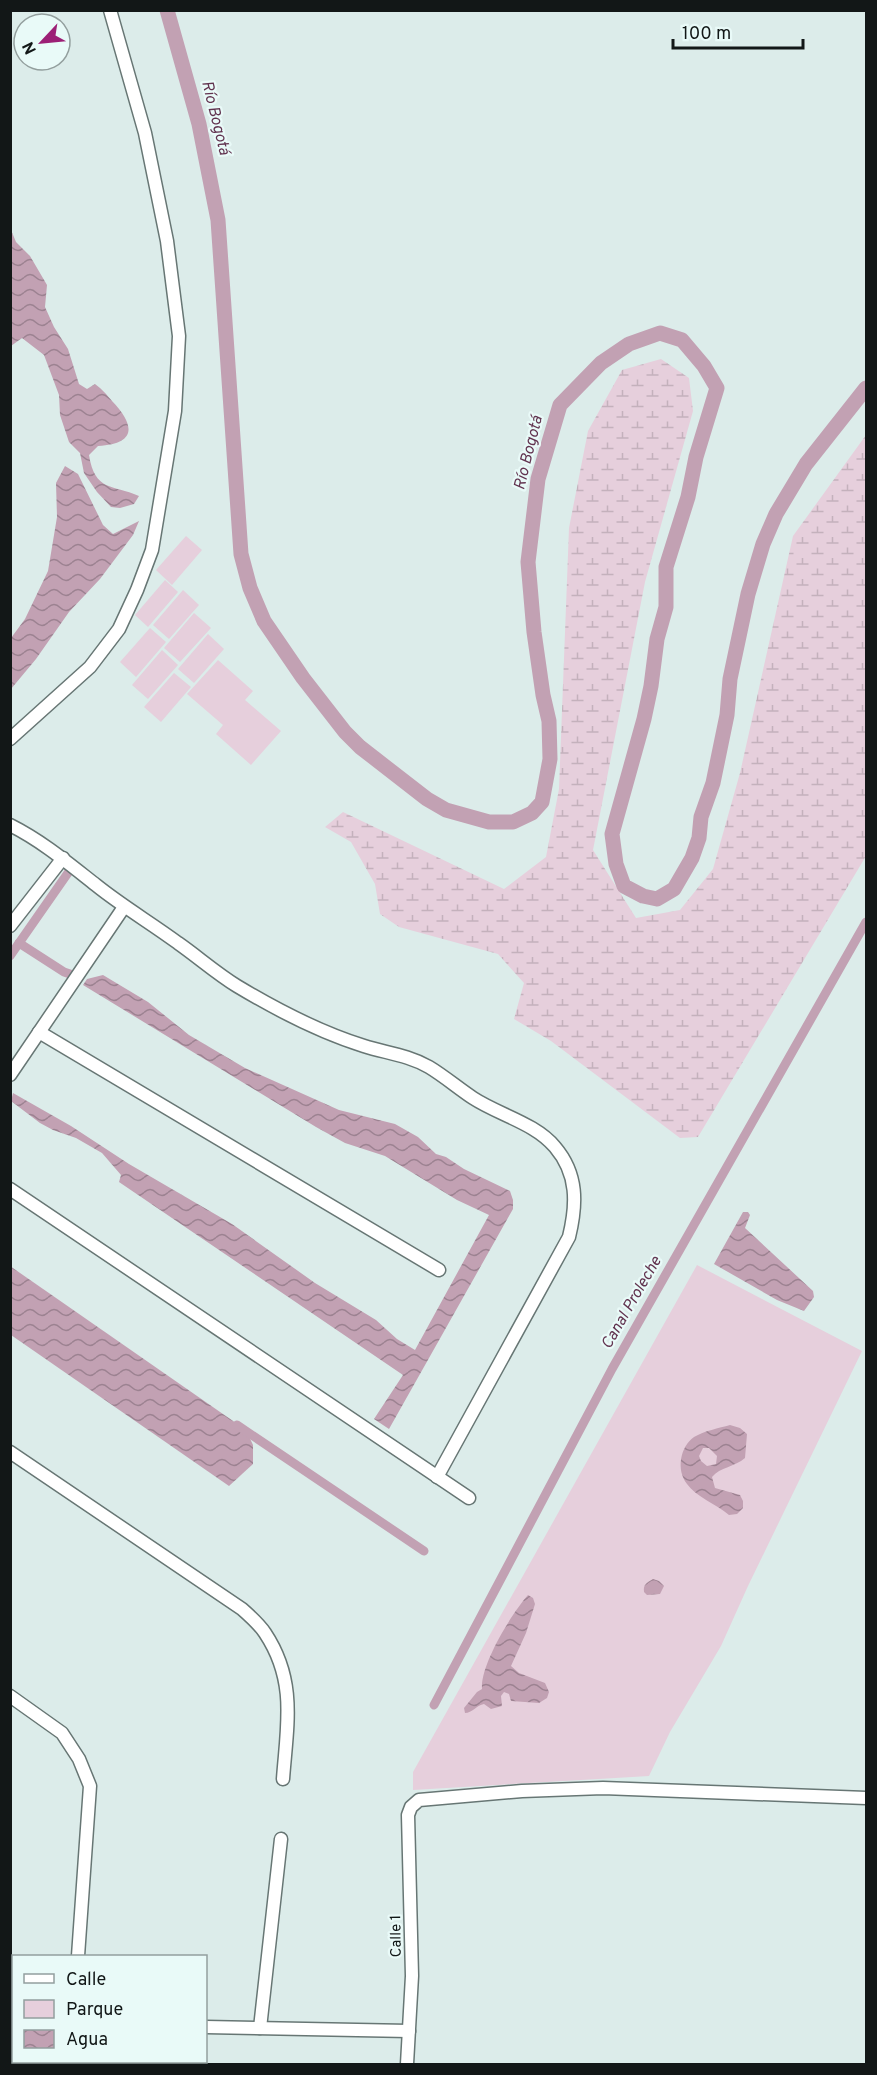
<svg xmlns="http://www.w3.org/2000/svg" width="877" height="2075" font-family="Overpass,sans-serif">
	<defs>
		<pattern id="wetland-marsh" width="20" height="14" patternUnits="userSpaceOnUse" patternTransform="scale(1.5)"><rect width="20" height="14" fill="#e6cfdc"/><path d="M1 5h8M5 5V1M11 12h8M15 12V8" fill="none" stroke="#c4b1bc"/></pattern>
		<pattern id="water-waves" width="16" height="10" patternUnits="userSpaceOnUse" patternTransform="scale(1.5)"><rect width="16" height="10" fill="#c2a1b3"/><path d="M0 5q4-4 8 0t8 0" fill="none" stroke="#9c8291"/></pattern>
	</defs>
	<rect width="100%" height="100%" fill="#dcecea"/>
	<g fill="#e6cfdc">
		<polygon points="186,536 202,550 172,585 156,570"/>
		<polygon points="165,580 178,592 148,627 135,615"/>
		<polygon points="183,590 199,605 169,639 153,625"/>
		<polygon points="194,613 211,628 180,662 164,648"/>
		<polygon points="150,628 166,642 136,677 120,662"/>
		<polygon points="208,634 224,649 194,683 178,669"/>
		<polygon points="162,650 178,665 148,699 132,685"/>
		<polygon points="218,660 253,691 245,700 281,731 251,765 216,734 223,725 187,694"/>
		<polygon points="174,673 191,687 161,722 144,707"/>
		<polygon points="697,1265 862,1351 748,1586 721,1646 670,1732 649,1776 413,1790 413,1772"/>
	</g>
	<polygon fill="url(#wetland-marsh)" points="661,359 689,378 693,411 645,582 593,850 636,918 680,910 713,869 740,773 793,536 866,435 866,856 698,1137 680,1138 551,1041 514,1019 524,983 498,954 399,927 380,914 375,884 351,842 325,827 343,812 504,889 546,857 559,789 569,528 588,431 622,370"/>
	<g fill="url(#water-waves)" fill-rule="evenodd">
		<path d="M11,230L16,242L30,256L47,285L45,307L54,327L68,349L79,384L87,389L95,384C103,390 107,395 112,401C136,426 136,444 98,446L89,455C95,492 112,484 139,496L134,504L120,508L111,507L97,492L84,473L80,453L69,442L60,415L59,395L44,355L22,338L11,346Z"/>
		<polygon points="65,466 78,474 103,525 113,534 139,521 133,535 100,579 69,612 36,659 11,689 11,638 25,619 48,571 57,517 56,483"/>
		<polygon points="103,975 148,1002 189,1035 245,1068 339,1110 395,1124 418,1137 436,1154 446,1157 464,1169 510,1191 513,1200 513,1209 389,1429 374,1419 403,1375 119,1182 121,1175 102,1153 76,1138 53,1130 40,1123 11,1101 13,1093 71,1126 129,1164 232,1224 315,1283 376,1320 397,1339 415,1350 489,1215 457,1200 385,1156 345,1143 316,1127 83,985 87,979"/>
		<polygon points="743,1212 748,1212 750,1215 745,1228 813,1291 814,1297 804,1311 777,1300 714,1264"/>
		<polygon points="10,1266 246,1430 253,1445 253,1464 229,1486 11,1335"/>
		<path d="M730,1425L740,1428L747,1434L745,1458C735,1467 720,1467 712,1477L715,1488L740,1495L743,1501V1508L737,1514L729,1515C716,1504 696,1497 687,1484C676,1470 680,1447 694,1437C704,1431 719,1428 730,1425ZM703,1448H709L717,1456L716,1464L707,1466L701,1461L699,1456Z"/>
		<path d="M653,1579L659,1581L664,1586L660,1594L647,1595L644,1592C643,1585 646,1583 653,1579Z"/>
		<path d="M528,1595L533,1598L535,1604L526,1633L511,1666L519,1673L545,1683L549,1692L547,1698L539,1703L511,1701L509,1694L504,1692L501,1696L502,1706L491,1709L484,1704C477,1705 472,1713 465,1713L464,1708L477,1692L482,1689C480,1665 512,1613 528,1595Z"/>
	</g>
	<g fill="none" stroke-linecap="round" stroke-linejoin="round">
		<g stroke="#c2a1b3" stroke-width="9">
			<polyline points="19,943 64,972 70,974"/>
			<polyline points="10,956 70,870"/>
			<polyline points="237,1425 424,1551"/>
			<polyline points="434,1705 612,1369 866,922"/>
		</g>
		<polyline stroke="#c2a1b3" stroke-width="15" points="167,10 199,124 218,220 241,554 250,588 264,621 303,678 345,732 360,747 427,799 446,810 489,822 513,822 532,813 542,802 550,759 549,721 543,695 534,632 528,562 538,479 560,405 601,363 629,344 660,333 682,340 704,366 717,388 696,457 688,497 666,567 666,607 657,639 651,686 644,719 612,834 616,864 624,886 643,896 657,899 674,889 692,858 699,838 701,817 713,783 727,715 730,679 748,594 763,544 776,514 806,464 866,388"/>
		<defs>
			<g id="minor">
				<polyline points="10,739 90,667 119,629 137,590 152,550 175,411 179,336 167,241 145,133 110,10"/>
				<path d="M10,825C42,841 68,863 96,885C122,906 151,923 178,943C198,957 216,973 237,986C277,1010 319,1032 364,1046C386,1053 408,1055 429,1067C444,1076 458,1088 473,1098C499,1115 535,1123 555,1147C578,1174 577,1204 569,1237L437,1477"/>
				<polyline points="10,926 63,858"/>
				<polyline points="39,1032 439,1270"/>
				<polyline points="10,1075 124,907"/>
				<polyline points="10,1189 469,1498"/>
				<path d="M10,1452L242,1609C250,1616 259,1624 265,1633C297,1681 287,1725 283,1779"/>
				<polyline points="10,1696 62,1733 79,1759 90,1786 78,1956"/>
				<polyline points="10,1999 14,2023"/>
				<polyline points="206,2027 409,2031"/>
				<polyline points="260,2028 281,1839"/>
				<polyline points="13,2064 14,2042"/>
				<polyline points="407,2064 412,1976 408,1815 411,1807 419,1800 522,1791 603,1788 866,1798"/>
			</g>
		</defs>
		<use href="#minor" stroke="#677674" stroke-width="15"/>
		<use href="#minor" stroke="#fff" stroke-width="12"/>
	</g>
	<g text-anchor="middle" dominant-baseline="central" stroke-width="4.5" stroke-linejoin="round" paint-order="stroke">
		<g font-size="15" fill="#121717" stroke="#e9faf8">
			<text transform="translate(397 1936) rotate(-91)">Calle 1</text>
		</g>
		<g font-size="16" font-style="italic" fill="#623450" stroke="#e9faf8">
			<text transform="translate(215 118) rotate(76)">Río Bogotá</text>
			<text transform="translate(529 453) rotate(-76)">Río Bogotá</text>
			<text transform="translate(632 1303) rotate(-60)">Canal Proleche</text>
		</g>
	</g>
	<rect width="877" height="2075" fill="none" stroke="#121717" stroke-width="24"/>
	<rect x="12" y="1955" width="195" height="108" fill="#e9faf8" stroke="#939f9e" stroke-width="1.5"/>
	<rect x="24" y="1974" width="30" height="9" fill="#ffffff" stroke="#939f9e" stroke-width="1.5"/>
	<text x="66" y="1985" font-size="18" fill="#121717">Calle</text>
	<rect x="24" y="2000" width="30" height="18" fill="#e6cfdc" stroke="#939f9e" stroke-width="1.5"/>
	<text x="66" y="2015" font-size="18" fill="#121717">Parque</text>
	<rect x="24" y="2030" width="30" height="18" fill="url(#water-waves)" stroke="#939f9e" stroke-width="1.5"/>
	<text x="66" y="2045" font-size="18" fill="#121717">Agua</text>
	<g transform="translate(42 42) rotate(244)"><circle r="28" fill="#e9faf8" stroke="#939f9e" stroke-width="1.5"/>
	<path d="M0-4.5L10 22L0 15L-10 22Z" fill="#9c1f76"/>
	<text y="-9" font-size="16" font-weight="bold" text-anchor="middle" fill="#121717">N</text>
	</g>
	<path d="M673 39v9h130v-9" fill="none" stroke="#121717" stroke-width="3"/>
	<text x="682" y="39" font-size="18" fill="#121717" stroke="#e9faf8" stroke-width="4.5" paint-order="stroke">100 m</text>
</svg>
